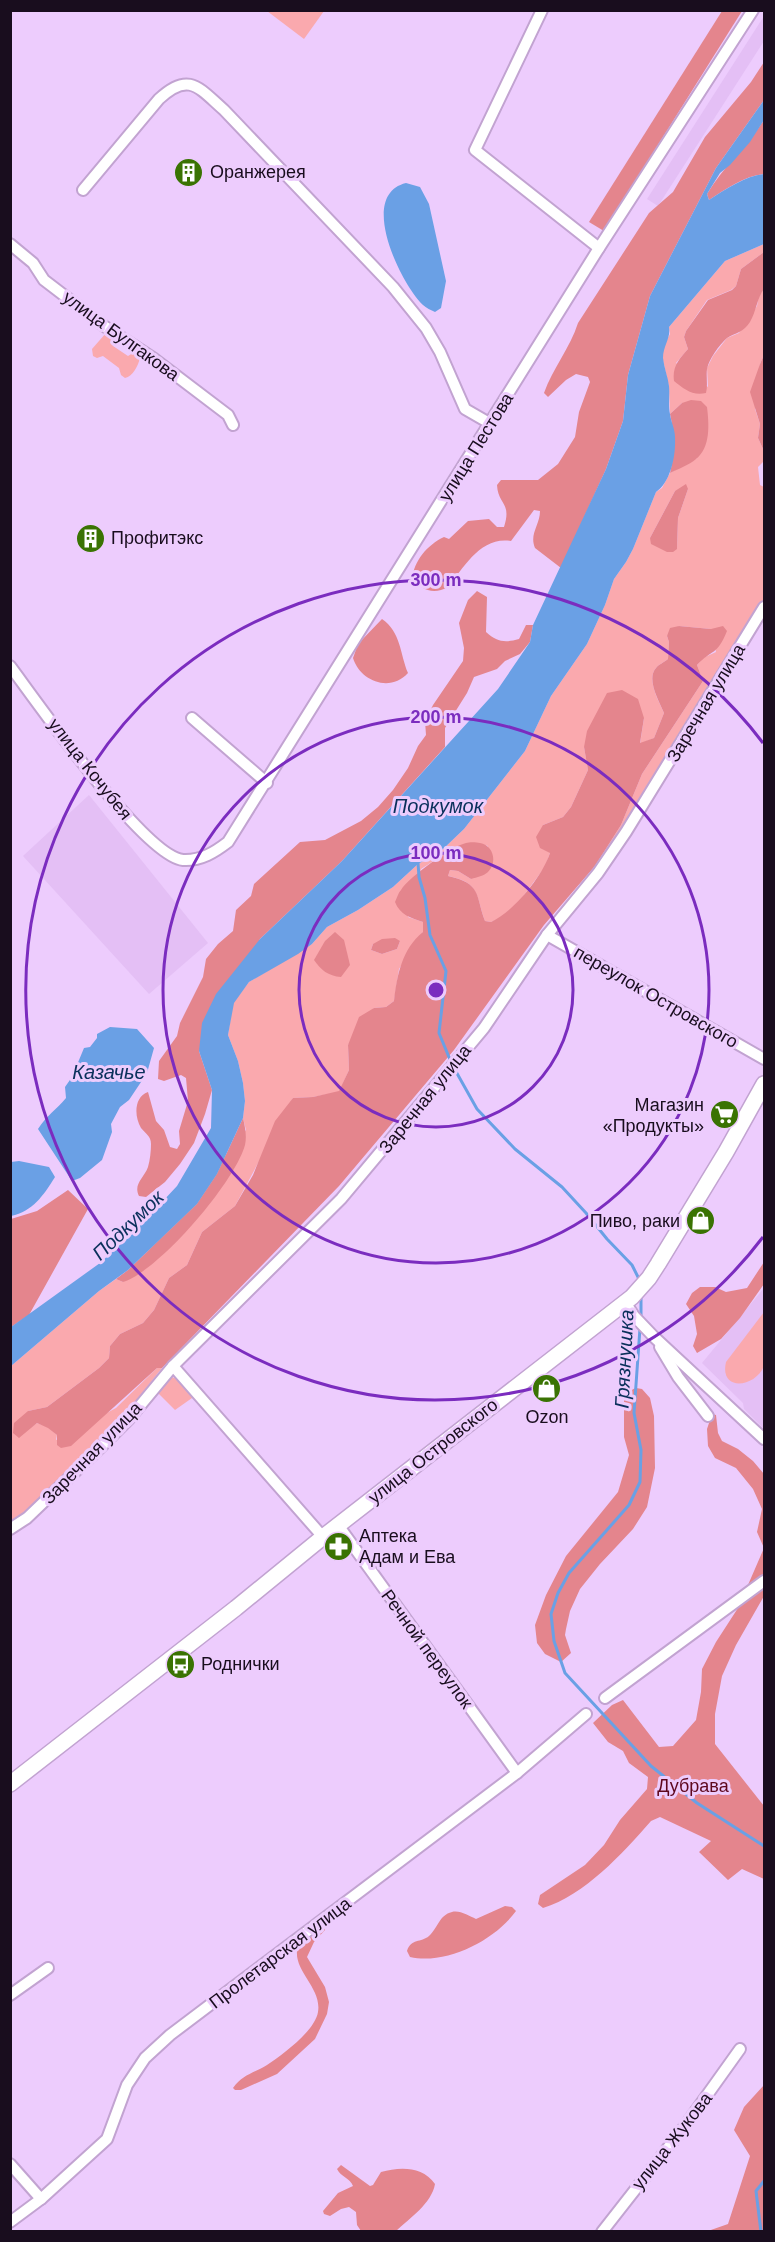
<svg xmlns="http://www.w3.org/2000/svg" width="775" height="2242" font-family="Helvetica,sans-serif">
	<rect width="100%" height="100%" fill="#edccfd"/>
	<g fill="#e4bff5">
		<polygon points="764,16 764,41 658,206 647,199"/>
		<polygon points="89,795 208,943 149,994 23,856"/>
		<polygon points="764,1288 764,1429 744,1409 743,1403 702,1363"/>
	</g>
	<g fill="#faa9ae" fill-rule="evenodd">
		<polygon points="267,11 324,11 304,39"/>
		<path d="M764,244V252L741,269L736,286L731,290L707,300L686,331L684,337L688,349L676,363L708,387L707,368L713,356L727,338L739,333L757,306L759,295L764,289V355L760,364L755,409L760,424L758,438L764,451L763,462L758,467L760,485L764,487V599L643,797L595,866L621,825L642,774L703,681L697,665L703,658L716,652L711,629L679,626L667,636L669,642L668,659C665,662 659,664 656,668C646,679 659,702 664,713L654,738L640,744L644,718L584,747L588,770L571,807L563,817L543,825L550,853L545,867L518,903L500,918L491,922L485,921C476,896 480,882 448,876L450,870L458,871L471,879L488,846C463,837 442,856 421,869L408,917L423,922V932L399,969L394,1001L386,1007L374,1008L348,1045L349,1070L339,1092L313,1097L293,1098L235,1206L202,1232L187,1265L169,1278L154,1310L143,1323L120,1334L110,1346L109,1358L99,1368L47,1407L28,1411L27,1430L37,1423L48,1427L57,1435L56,1440L116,1408L158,1367L162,1368L124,1416L95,1447L11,1524V1366L99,1291L116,1279L123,1282L246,1130L243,1118L245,1101L243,1083L238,1061L228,1035L233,1003L249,982L312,944L327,927L358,910L393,887L418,864L441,851L464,829L525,751L551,696L587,644L605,605L614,579L626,562L633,549L656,492L662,488L670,473L697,458L682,403L670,414L669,387L663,360V347L670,334L669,327L725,261ZM688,489L678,518L677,549L650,538L675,491ZM400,941L397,949L382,954L371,950L373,944Z"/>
		<path d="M106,333L113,338V346L128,356L133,353L140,358C138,366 133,376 125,378L121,375L119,368L103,356L97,358L93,356L92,349Z"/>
		<path d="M764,1312C765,1323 767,1358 764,1366C755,1388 719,1392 726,1362Z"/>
		<polygon points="169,1376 177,1379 193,1394 192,1398 175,1410 157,1392"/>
	</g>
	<g fill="#e4858d">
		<polygon points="722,11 742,11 604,231 589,222"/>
		<path d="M764,62V100L716,168L650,296L628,375L623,421L606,469L561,568L535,548C529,534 540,525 540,511L534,510L511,541C481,536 464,567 448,587C434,595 421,590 412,579C414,561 427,545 444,537L449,539L468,521L489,519L497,527H504C512,502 498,505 497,485L501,480H538L558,464L575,437L579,412L590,382L588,377L576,374L566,380L548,397L544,393C553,368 570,348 578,323L649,213L673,192L705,137L751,82Z"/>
		<path d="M764,120V174C744,176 726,189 709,200L707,194C723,167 747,147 764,120Z"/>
		<path d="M764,252V289C757,298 756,312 750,322C744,332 735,333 727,338C719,345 709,359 707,369C706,377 708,385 706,393C692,396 684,389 674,381C672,367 679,359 688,349L684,337L686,331L708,300L732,290L736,286L741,269Z"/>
		<polygon points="764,355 764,451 758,438 760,424 750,392 760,364"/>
		<path d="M691,400L701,401L707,407C709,424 711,447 696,459C689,465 678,469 670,473C675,452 675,436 670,414L682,403Z"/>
		<polygon points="686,484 688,489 678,518 677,549 673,552 667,552 651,544 650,538 675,491"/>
		<path d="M477,591L487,597L486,632C497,642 505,643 519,639L526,625H533L530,642L520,654L505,661L497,669L474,677L467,693L445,728V747L342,861L260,939L199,1051L212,1090L205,1114L194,1143L180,1164L165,1182L146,1197L139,1196C133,1184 144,1178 148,1167C150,1160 151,1151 151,1144C151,1136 145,1133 141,1128C134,1116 134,1097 148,1092L156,1121L164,1130L170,1147L177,1149L180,1144L179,1131L188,1101L186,1078L181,1075L164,1081L158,1079L159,1061L177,1036L180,1023L203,977L206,959L218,944L233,931L236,910L251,896L254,884L300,842L325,840L361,821L378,807L393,790L408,768L418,746L426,735L425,721L433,705L463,661L464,648L459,623L468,600Z"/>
		<path d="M382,619C401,632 400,654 408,673C390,693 360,681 353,658L358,644Z"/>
		<path d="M679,626L711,629L723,626L727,631C717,656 712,649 697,665L703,681L642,774L621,825L595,866L544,925L454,1050L339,1186L162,1368H157L71,1446L61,1448L57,1445V1435L48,1428L37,1423L19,1438L13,1433L14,1423L28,1411L47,1407L99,1368L109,1358L110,1346L120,1334L143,1323L154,1310L169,1278L187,1265L202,1232L235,1206L253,1175L275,1121L293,1098L313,1097L339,1091L349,1070L348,1045L359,1017L374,1008L386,1007L394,1001C397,975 402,949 423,932V922C411,918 400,915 395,902C397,898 398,893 401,890C409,877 452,846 466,843C469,842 476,842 480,843C493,845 498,862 488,872C484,876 477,877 471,879L458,871L450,870L448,876C482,884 475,894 485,921L491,922C514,911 542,877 550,853L540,848L536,837L543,825L563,817L571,807L588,770L584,747L587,731L607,693L622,690L638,699L644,718L640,743L654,738L664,713C659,701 646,679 656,668C659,664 665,662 668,659L669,642L667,636L670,628Z"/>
		<path d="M335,932L344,940L350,965L341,977C328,976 321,970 314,960L325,941Z"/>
		<polygon points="395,938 400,941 397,949 382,954 371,950 373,944 382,939"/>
		<path d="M243,1118C245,1127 247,1136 245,1145C235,1182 159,1271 123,1282L116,1279L128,1270L197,1204L217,1174Z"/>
		<polygon points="68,1190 88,1209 29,1315 11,1327 11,1219 37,1211"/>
		<polygon points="764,1262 764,1284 740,1318 721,1339 697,1353 693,1346 697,1334 694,1316 686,1304 692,1293 700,1287 715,1287 726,1292 747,1288"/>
		<polygon points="636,1388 642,1389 650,1398 654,1416 655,1468 647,1507 633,1529 600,1564 580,1589 570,1611 566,1629 565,1635 571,1653 561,1662 545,1654 537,1643 535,1625 546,1595 566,1556 618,1492 629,1455 624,1437 624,1400 631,1390"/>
		<path d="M712,1414L716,1415L718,1433L722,1441L738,1449L753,1461L764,1474V1596L736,1645L722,1676L715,1714V1744L764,1806V1879L742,1869L728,1880L699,1852L711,1841L660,1817L651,1821C622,1854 585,1895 543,1908L538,1904L540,1895L585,1865L604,1845L620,1820L647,1789L648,1777L629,1763L623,1751L608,1742L593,1723L612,1705L623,1700L659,1747L673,1746L696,1720L701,1692L702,1669L716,1642L738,1608L764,1548L757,1532L762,1509L753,1489L736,1468L715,1458L708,1446L707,1429Z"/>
		<path d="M505,1906L512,1907L516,1911C495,1940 447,1965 410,1957L407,1951C411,1938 421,1943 429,1936C438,1928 439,1915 452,1912C460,1910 469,1916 476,1919Z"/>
		<path d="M324,1927L325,1930L314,1942L307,1957L325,1987L329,2002L327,2014L315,2039L277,2074L241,2090H235L233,2088C242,2075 254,2073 267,2065C282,2055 315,2031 318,2012C322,1989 295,1972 297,1951C297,1946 302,1942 305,1939C311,1933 315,1929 324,1927Z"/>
		<polygon points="764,2085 764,2231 708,2231 728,2224 750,2156 734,2130 744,2107"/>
		<path d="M341,2165L370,2186L373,2185L381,2172C400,2167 422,2166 435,2184C432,2203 409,2219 396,2231H361L357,2225L356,2212L349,2207L341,2209L330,2216L324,2214L323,2211L338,2193L353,2186C350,2178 341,2177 337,2169Z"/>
	</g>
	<g fill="#6aa0e5">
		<path d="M764,100V120L750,142L730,165L720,173L707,194L709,200C726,189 745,176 764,174V244L725,261L669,327C671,338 663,346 663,358C664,368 668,377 669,386C670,395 668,405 670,414C671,422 675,429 675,437C676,455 671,482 656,492L633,549L626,562L614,579L605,605L587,644L551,696L525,751L464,829L441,851L418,864L393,887L358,910L327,927L312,944L298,954L249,982L234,1003L228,1035L238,1061L243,1083L245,1101L243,1118L217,1174L197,1204L128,1270L99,1291L11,1366V1327L100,1263L134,1232L177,1186L211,1128L212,1090L199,1051L202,1023L216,994L260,939L342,861L498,689L530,642L533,625L606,469L623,421L628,375L650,296L716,168Z"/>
		<path d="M406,183L420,187L429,204L446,281L441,308L435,312C431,310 426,308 423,305C401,284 357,195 406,183Z"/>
		<path d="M110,1027L137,1029L154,1048L147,1073L129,1100L120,1107L111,1124L112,1132L102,1160L80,1178L72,1181L38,1129C46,1116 57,1109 66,1098L65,1087L72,1077L84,1048L90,1047L97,1038V1034Z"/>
		<path d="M19,1161L49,1167L55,1177C43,1196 33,1211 11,1216V1162Z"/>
	</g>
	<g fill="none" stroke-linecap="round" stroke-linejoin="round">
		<g stroke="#6aa0e5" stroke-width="3">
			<polyline points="418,863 419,877 425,898 430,935 446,971 439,1033 451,1062"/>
			<polyline points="454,1068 477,1109 515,1149 562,1187 586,1213 607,1239 632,1265 639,1279"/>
			<polyline points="641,1318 641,1295"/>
			<polyline points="640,1328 634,1413 641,1450 640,1482 629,1505 569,1573 558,1593 551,1614 554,1641 565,1673 651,1766 697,1803 764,1846"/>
			<polyline points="761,2232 756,2191 764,2181"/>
		</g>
		<defs>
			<g id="street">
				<polyline points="542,10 475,150 599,248"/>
				<path d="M83,190L159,99C189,71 199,88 224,110L393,287L426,328L440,352L465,409L491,424"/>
				<polyline points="10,244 33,263 44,280 104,326 153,358 228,415 233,425"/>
				<path d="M10,666C37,702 144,856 183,860C201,861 215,852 228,842L599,248L753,10"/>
				<polyline points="192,718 267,783"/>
				<polyline points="547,935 764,1059"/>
				<polyline points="625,1302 634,1316 654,1337 764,1439"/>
				<polyline points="660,1347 678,1377 708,1416"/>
				<polyline points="173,1366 323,1537"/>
				<polyline points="338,1525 517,1773"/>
				<polyline points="10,1529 27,1518 100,1448 129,1419 173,1366 341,1199 484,1028 547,935 598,873 626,832 764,607"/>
				<polyline points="605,1698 764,1581"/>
				<polyline points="10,1995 48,1968"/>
				<polyline points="10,2164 41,2199"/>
				<polyline points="10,2222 41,2199 107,2139 127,2085 145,2058 170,2035 517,1773 586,1714"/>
				<polyline points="602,2232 685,2126 740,2049"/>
			</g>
			<polyline id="secondary" points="10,1784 236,1608 323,1537 632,1297 649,1278 658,1264 726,1152 764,1084"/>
		</defs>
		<use href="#street" stroke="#c2a3d1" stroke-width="14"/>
		<use href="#secondary" stroke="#c2a3d1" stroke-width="18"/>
		<use href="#street" stroke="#fff" stroke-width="10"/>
		<use href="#secondary" stroke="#fff" stroke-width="15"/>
	</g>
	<g fill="none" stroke="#7b2cbf" stroke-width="3">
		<circle cx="436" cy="990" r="137"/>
		<circle cx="436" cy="990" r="273"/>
		<path d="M763 1237A410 410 0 1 1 763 743"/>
	</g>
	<defs>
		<symbol id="building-disc" viewBox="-11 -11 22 22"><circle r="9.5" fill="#3a7303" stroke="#edccfd"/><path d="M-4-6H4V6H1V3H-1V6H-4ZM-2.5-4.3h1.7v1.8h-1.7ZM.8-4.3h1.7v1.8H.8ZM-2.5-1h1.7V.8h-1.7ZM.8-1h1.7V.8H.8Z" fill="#fff"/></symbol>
		<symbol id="supermarket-disc" viewBox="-11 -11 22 22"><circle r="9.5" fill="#3a7303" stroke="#edccfd"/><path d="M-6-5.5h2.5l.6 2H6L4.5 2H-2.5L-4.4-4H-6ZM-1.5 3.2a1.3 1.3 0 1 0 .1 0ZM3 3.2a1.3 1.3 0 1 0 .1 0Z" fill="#fff"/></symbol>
		<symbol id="shop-disc" viewBox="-11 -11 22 22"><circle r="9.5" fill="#3a7303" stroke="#edccfd"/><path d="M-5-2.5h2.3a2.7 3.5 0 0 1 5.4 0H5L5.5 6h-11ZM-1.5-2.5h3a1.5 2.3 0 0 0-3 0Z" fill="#fff"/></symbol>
		<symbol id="pharmacy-disc" viewBox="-11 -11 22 22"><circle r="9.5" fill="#3a7303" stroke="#edccfd"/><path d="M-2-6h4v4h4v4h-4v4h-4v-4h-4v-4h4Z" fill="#fff"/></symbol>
		<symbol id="bus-disc" viewBox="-11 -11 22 22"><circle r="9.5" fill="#3a7303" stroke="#edccfd"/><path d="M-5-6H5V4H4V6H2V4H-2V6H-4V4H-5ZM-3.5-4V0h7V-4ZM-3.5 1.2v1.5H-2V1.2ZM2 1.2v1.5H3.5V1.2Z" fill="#fff"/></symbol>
	</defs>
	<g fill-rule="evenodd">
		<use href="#building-disc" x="172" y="156" width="33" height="33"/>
		<use href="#building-disc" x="74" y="522" width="33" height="33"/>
		<use href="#supermarket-disc" x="708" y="1098" width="33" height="33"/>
		<use href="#shop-disc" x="684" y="1204" width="33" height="33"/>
		<use href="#shop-disc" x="530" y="1372" width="33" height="33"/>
		<use href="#pharmacy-disc" x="322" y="1530" width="33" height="33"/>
		<use href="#bus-disc" x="164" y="1648" width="33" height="33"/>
	</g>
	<g text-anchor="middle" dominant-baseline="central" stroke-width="6" stroke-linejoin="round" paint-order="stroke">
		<g font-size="18" fill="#190d1e" stroke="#edccfd" text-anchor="start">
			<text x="210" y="172">Оранжерея</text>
			<text x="111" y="538">Профитэкс</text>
			<text x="704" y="1105" text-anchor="end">Магазин<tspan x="704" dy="21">«Продукты»</tspan></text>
			<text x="680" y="1221" text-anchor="end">Пиво, раки</text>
			<text x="547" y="1417" text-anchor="middle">Ozon</text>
			<text x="359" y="1536">Аптека<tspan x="359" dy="21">Адам и Ева</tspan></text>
			<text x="201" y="1664">Роднички</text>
		</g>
		<g font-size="18" fill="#190d1e" stroke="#edccfd">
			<text transform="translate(121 336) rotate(36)">улица Булгакова</text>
			<text transform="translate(476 447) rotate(-58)">улица Пестова</text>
			<text transform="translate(706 703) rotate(-59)">Заречная улица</text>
			<text transform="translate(90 769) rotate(52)">улица Кочубея</text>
			<text transform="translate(656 997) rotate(30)">переулок Островского</text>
			<text transform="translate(425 1099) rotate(-51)">Заречная улица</text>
			<text transform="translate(433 1451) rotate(-38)">улица Островского</text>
			<text transform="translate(92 1453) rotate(-46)">Заречная улица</text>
			<text transform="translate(427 1649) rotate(54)">Речной переулок</text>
			<text transform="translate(280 1953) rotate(-37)">Пролетарская улица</text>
			<text transform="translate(672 2141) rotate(-52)">улица Жукова</text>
		</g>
		<g font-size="18" fill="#5e071d" stroke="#edccfd">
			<text x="693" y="1786">Дубрава</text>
		</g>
		<g font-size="20" font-style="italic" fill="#0a305b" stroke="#edccfd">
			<text x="438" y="806">Подкумок</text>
			<text x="109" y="1072">Казачье</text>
			<text transform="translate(128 1225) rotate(-44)">Подкумок</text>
			<text transform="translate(624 1359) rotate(-87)">Грязнушка</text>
		</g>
	</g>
	<circle cx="436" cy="990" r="9" fill="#7b2cbf" stroke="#edccfd" stroke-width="3"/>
	<g font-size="18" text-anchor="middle" font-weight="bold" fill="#7b2cbf" stroke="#edccfd" stroke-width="6" stroke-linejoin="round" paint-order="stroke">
		<text x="436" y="586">300 m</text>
		<text x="436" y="723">200 m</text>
		<text x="436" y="859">100 m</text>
	</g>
	<rect width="775" height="2242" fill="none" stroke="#190d1e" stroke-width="24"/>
</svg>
